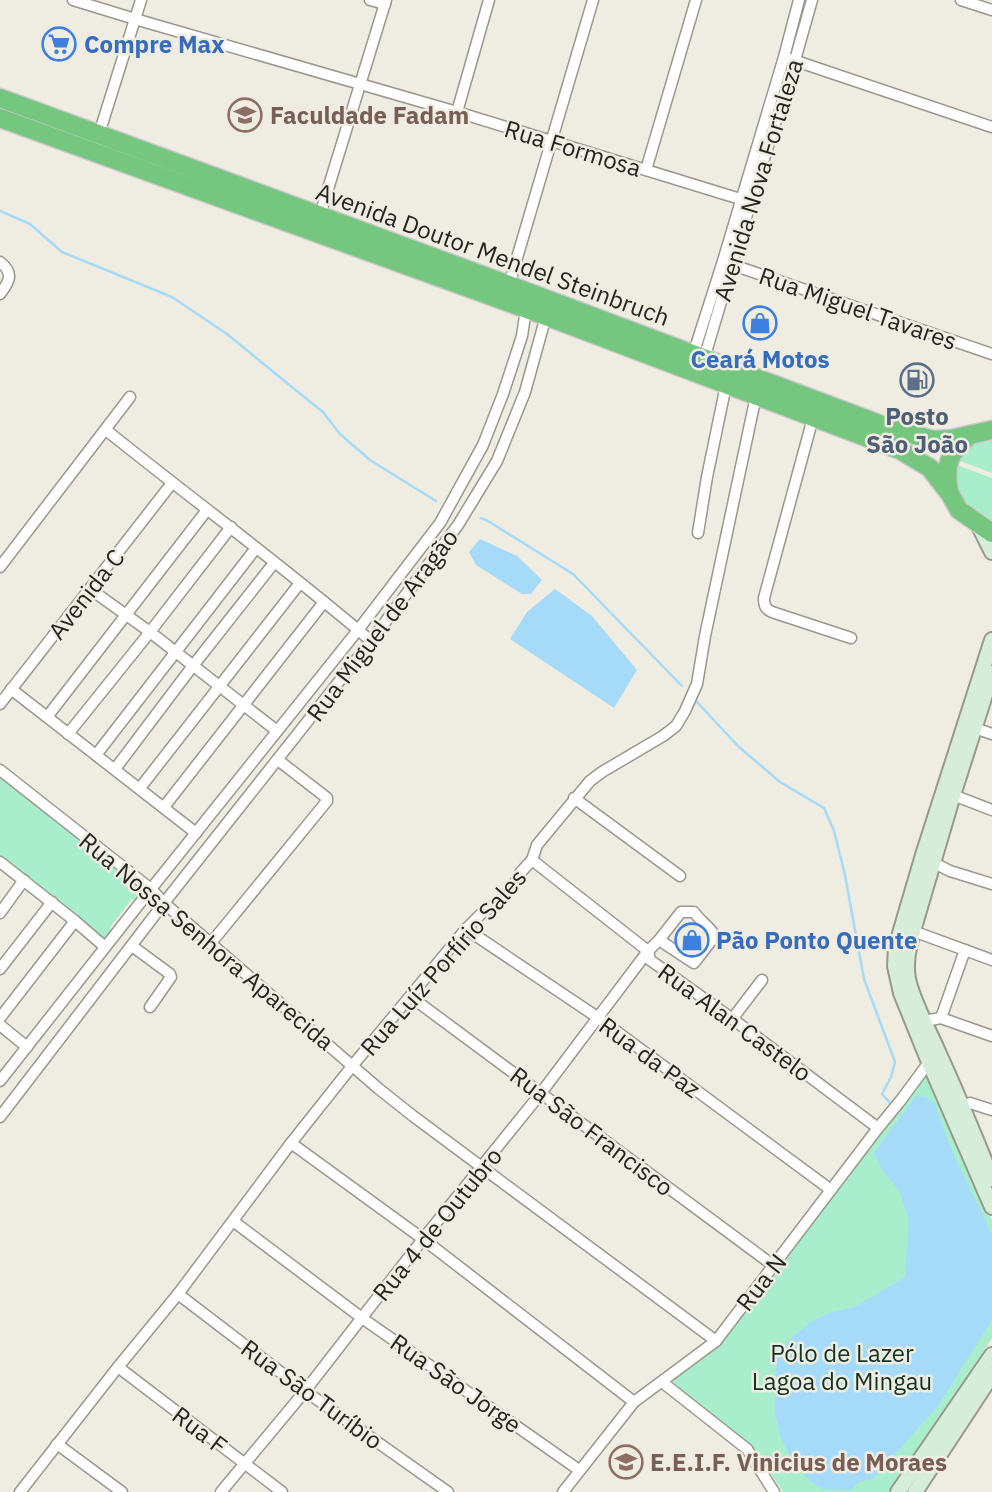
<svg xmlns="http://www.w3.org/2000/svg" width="992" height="1492" font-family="'IBM Plex Sans',sans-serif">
	<rect width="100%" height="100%" fill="#efece2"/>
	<g fill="#a8eecc">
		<path d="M992,437V473L957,460C970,444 972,442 992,437Z"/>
		<path d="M957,465L992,478V521C969,512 949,491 957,465Z"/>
		<polygon points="0,778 141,888 142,895 136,901 132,899 110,927 114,931 109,937 101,938 0,859"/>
		<polygon points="925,1077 932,1078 992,1221 992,1338 892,1492 783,1492 754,1448 674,1388 674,1377 715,1348"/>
	</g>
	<g fill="#a5dbf8">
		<polygon points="480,539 517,556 542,580 531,594 522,594 476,565 469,552"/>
		<polygon points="555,589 592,616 637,670 614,708 510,639 527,612"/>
		<polygon points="916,1096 926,1097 935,1104 950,1147 992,1234 992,1320 938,1406 873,1479 859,1482 851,1490 822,1489 808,1479 793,1461 781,1439 775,1413 776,1360 788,1341 812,1321 832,1312 855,1307 905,1277 909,1220 899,1190 882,1170 874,1153"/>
	</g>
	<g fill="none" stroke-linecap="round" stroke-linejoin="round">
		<g stroke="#a5dbf8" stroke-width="2.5">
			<polyline points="0,211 30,224 62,252 172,297 227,334 298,392 323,412 340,434 370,460 436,501"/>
			<polyline points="481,518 488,521 573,574 682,686"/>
			<polyline points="696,701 739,747 780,782 824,808 834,831 845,875 864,979 895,1062 891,1077 882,1094 893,1106"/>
		</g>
		<defs>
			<g id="street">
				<polyline points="73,0 135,19 457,112 750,202"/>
				<polyline points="370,0 385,4"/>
				<polyline points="961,0 992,10"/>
				<polyline points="790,59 992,127"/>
				<polyline points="457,112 489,0"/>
				<polyline points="99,134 141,0"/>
				<polyline points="646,170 696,0"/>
				<polyline points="320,215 386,0"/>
				<path d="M0,262C14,273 10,281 0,294"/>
				<polyline points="727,263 992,354"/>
				<polyline points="509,285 593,0"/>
				<polyline points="693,355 723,261 784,57 799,0"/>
				<polyline points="704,359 753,194 795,60 812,0"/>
				<path d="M813,418L764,598C764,605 765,609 772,612L851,638"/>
				<path d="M106,430C194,501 285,567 371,641"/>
				<polyline points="698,533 707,477 726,385"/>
				<polyline points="0,567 130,397"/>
				<polyline points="90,589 150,632 277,731"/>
				<polyline points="11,689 196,833"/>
				<polyline points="0,704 172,483"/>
				<polyline points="47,717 207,510"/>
				<polyline points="972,727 992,734"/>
				<polyline points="68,734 150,632 231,527"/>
				<polyline points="96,755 256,548"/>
				<polyline points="115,769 192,667 274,563"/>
				<polyline points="0,770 151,889 164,903 379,1089 413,1116 716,1341"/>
				<polyline points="140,788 300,583"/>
				<polyline points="953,795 992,810"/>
				<polyline points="574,798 680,876"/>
				<polyline points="164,807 324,602"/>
				<polyline points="532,860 648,951 650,960 734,1020 878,1128"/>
				<polyline points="0,862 75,921 105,947"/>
				<polyline points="934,863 950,871 992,884"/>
				<polyline points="0,913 24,880"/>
				<polyline points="466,929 597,1017 831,1190"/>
				<polyline points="913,931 992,960"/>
				<polyline points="211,943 327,801 327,798 278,760"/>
				<polyline points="132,946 170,974 171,977 150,1007"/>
				<polyline points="0,969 52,902"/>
				<polyline points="411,997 774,1266"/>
				<polyline points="0,1018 75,921"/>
				<polyline points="941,1018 965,950"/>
				<polyline points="734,1020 736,1014 762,980"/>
				<polyline points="918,1022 941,1018 992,1036"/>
				<polyline points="0,1025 27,1047"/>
				<polyline points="0,1081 151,889 358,630 440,523 483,445 503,394 522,336 526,309"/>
				<polyline points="956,1107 970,1103 992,1110"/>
				<polyline points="0,1117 164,903 371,641 458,525 497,461 525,392 546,316"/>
				<polyline points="291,1143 423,1239 634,1402"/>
				<polyline points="233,1221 362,1318 579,1470"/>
				<polyline points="178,1294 305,1391 448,1492"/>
				<polyline points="118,1367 282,1492"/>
				<polyline points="662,1382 747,1449 774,1492"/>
				<polyline points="57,1444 122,1492"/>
				<polyline points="20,1492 118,1367 178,1294 291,1143 353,1065 466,929 482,913 501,900 512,888 521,872 532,860 537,845 590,781 602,772 663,736 676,726 685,711 697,684 705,636 756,396"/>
				<path d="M221,1492L305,1391L423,1239L541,1093L648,951L659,940L681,912H694C700,921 710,927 715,936L694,963L659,940"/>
				<polyline points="563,1492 634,1402 716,1341 878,1128 901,1100 932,1058"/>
			</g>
			<g id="secondary">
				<polyline points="978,524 992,552"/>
				<polyline points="992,640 923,855 896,947 895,966 901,993 929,1062 992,1207"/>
				<path d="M992,673L953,795L913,931C909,947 905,962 908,979C914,1005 929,1030 939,1054C958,1095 975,1137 992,1179"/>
				<polyline points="898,1492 992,1355"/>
				<polyline points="915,1492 992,1375"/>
			</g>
			<g id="highway">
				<polyline points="0,98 509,285 887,427 933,440 951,439 992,430"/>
				<polyline points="0,118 535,312 900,450 930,468 950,494 959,510 992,533"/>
				<path d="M949,491C944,465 949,453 969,436"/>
			</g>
		</defs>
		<use href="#street" stroke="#99978e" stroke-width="13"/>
		<use href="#secondary" stroke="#99978e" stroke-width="18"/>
		<use href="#highway" stroke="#cbcaca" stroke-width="21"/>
		<use href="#street" stroke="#fff" stroke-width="10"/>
		<use href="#secondary" stroke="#d6eed9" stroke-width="14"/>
		<use href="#highway" stroke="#75c67f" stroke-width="18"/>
	</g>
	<defs>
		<symbol id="supermarket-ring" viewBox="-11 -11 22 22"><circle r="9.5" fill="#efece2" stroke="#3f7fe0" stroke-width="1.5"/><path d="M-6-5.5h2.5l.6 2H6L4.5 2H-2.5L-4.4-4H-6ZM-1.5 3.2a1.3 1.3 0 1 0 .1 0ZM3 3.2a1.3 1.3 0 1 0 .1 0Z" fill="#3f7fe0"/></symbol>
		<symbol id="university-ring" viewBox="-11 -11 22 22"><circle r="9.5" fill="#efece2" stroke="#8d6e63" stroke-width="1.5"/><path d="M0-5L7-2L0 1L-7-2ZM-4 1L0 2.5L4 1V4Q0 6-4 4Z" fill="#8d6e63"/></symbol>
		<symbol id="shop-ring" viewBox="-11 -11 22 22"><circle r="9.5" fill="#efece2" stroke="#3f7fe0" stroke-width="1.5"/><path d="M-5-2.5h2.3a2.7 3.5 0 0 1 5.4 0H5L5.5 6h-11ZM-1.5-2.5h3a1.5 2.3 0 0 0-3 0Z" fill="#3f7fe0"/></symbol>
		<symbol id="fuel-ring" viewBox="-11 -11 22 22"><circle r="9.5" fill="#efece2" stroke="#5c6f8a" stroke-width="1.5"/><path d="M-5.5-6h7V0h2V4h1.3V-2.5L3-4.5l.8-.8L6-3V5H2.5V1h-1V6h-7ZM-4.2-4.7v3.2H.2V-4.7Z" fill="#5c6f8a"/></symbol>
		<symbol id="school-ring" viewBox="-11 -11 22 22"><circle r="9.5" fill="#efece2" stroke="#8d6e63" stroke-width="1.5"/><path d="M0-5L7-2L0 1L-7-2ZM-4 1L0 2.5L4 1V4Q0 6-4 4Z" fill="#8d6e63"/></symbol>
	</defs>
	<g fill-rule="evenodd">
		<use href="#supermarket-ring" x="40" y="25" width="38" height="38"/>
		<use href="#university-ring" x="226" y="96" width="38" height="38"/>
		<use href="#shop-ring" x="741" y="304" width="38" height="38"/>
		<use href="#fuel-ring" x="898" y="361" width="38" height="38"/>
		<use href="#shop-ring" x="673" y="921" width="38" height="38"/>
		<use href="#school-ring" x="607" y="1443" width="38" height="38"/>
	</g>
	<g text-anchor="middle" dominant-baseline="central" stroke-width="5" stroke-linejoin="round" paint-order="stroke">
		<g font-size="24" font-weight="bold" fill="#366cbe" stroke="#efece2" text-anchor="start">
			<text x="84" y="44">Compre Max</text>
			<text x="760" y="359" text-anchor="middle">Ceará Motos</text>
			<text x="716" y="940">Pão Ponto Quente</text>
		</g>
		<g font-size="24" font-weight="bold" fill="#785e54" stroke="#efece2" text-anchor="start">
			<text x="270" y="115">Faculdade Fadam</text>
			<text x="650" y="1462">E.E.I.F. Vinicius de Moraes</text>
		</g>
		<g font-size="24" fill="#252421" stroke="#efece2">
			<text transform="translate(573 148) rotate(17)">Rua Formosa</text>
			<text transform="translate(758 180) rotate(-73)">Avenida Nova Fortaleza</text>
			<text transform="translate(493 254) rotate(20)">Avenida Doutor Mendel Steinbruch</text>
			<text transform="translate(858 308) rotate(19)">Rua Miguel Tavares</text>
			<text transform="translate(86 594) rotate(-52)">Avenida C</text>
			<text transform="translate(382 625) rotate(-53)">Rua Miguel de Aragão</text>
			<text transform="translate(207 941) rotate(40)">Rua Nossa Senhora Aparecida</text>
			<text transform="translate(443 962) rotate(-49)">Rua Luíz Porfírio Sales</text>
			<text transform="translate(735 1022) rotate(36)">Rua Alan Castelo</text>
			<text transform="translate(650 1057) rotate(36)">Rua da Paz</text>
			<text transform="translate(592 1131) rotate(37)">Rua São Francisco</text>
			<text transform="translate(437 1224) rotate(-51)">Rua 4 de Outubro</text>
			<text transform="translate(761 1282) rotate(-52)">Rua N</text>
			<text transform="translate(456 1383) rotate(35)">Rua São Jorge</text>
			<text transform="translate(312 1394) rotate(36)">Rua São Turíbio</text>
			<text transform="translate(200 1430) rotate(37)">Rua F</text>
		</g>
		<g font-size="24" font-weight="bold" fill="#4e5e75" stroke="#efece2">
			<text x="917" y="416">Posto<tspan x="917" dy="28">São João</tspan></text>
		</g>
		<g font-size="24" fill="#133325" stroke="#efece2">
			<text x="842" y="1353">Pólo de Lazer<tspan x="842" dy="28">Lagoa do Mingau</tspan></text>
		</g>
	</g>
</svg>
